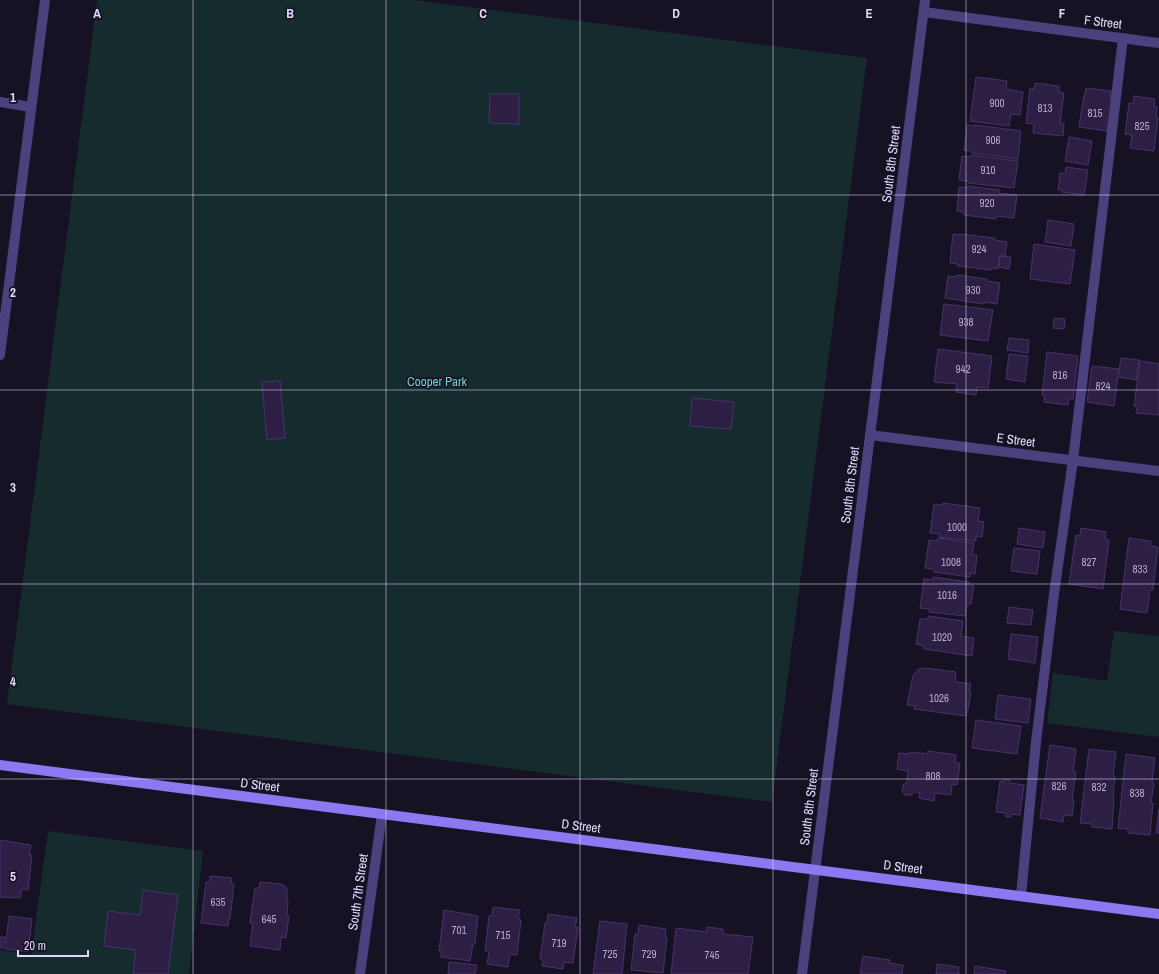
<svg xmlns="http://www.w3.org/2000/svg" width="1159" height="974" font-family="'Archivo Narrow',sans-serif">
	<rect width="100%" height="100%" fill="#171124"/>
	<g fill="#152b2e">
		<polygon points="97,0 415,0 867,58 772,802 7,704"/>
		<polygon points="1114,631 1159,636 1159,737 1047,723 1053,673 1107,681"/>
		<polygon points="48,831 203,851 189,974 0,974 0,950 31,955"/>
	</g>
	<g fill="#2c1f43" stroke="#47336d">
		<polygon points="976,77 1007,81 1006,89 1023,92 1020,115 1011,114 1009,126 970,121"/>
		<polygon points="1035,83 1059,86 1059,92 1064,93 1060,123 1064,124 1063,136 1033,133 1034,124 1026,123 1030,88 1034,89"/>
		<polygon points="1086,88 1111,91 1110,99 1112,99 1107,131 1079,127 1084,95 1085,95"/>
		<polygon points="490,94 519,94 519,124 489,123"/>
		<polygon points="1134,96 1155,99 1154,107 1157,107 1156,118 1158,118 1154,151 1130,148 1132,135 1125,134 1129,103 1133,104"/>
		<polygon points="967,125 975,126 975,125 1021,131 1018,159 972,153 972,151 964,150"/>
		<polygon points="1069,137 1092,141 1088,165 1065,161"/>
		<polygon points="971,155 1018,161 1014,188 968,183 968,181 959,180 962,156 971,157"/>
		<polygon points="1066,167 1088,170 1084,195 1062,192 1062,190 1058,190 1060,173 1065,174"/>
		<polygon points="967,186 1000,190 999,193 1017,195 1014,218 996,216 996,219 964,215 964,212 957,211 959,187 967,188"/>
		<polygon points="1048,220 1074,224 1071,246 1045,242"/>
		<polygon points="953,234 961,235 961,234 995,238 995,240 1007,242 1005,256 1000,256 998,269 991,268 991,270 958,266 958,264 950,263"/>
		<polygon points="1034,244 1075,250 1070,284 1030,279"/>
		<polygon points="1000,256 1011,257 1009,269 999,267"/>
		<polygon points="957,275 987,279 987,281 1000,283 997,304 984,302 984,304 945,298 948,276 957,277"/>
		<polygon points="944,304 993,310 988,341 940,335"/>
		<polygon points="1054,318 1065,319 1064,329 1053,328"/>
		<polygon points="1009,338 1029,340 1028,353 1007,350"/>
		<polygon points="938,349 992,356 988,388 977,387 976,395 956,392 957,384 934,382"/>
		<polygon points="1047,352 1078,356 1073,399 1069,399 1068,405 1044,402 1045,395 1042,395"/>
		<polygon points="1009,354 1028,356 1025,382 1006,379"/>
		<polygon points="1121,358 1139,360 1136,380 1118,377"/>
		<polygon points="1140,361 1159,364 1159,415 1136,413 1137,407 1134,406"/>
		<polygon points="1092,366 1119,369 1114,406 1087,402"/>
		<polygon points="280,381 285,438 267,440 262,382"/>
		<polygon points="692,398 734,402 731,429 690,426"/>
		<polygon points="943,503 980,508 978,521 984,522 982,537 976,536 976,541 939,537 939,534 930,533 934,504 942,505"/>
		<polygon points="1019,528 1045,532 1043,548 1017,544"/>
		<polygon points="1081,528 1106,532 1105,539 1109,540 1103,589 1069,584 1076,535 1080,536"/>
		<polygon points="938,538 974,543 972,555 977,555 975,574 970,573 970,577 934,572 934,569 925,568 929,540 937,541"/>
		<polygon points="1129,538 1151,541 1150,546 1158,547 1153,590 1150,590 1147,613 1120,609"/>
		<polygon points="1014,548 1040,551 1037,574 1011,571"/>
		<polygon points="933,577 969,582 969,585 974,586 971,604 967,604 965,616 929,612 929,609 920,608 924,579 933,580"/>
		<polygon points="1009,607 1033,610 1031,625 1007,623"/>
		<polygon points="928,616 963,621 961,636 974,638 972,656 924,649 924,646 916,644 920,619 928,619"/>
		<polygon points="1011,634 1038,637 1035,663 1008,659"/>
		<polygon points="926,668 956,672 955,681 956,682 971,684 969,691 971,692 968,710 967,710 966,716 914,709 915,706 907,705 913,676 919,669"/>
		<polygon points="998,695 1031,699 1028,723 995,719"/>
		<polygon points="976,720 1021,726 1017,754 972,748"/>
		<polygon points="1050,745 1076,749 1073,772 1076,772 1072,800 1074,800 1072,816 1064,815 1063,822 1040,818"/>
		<polygon points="1089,749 1116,752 1113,776 1115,776 1113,798 1114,798 1112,829 1092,827 1092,824 1080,823"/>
		<polygon points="928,751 956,755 955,763 960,763 957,785 952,784 951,795 935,793 934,801 919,798 920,793 917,792 915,792 911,795 905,795 902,791 903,785 907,782 908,771 897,769 899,753 910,754 910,752 927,754"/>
		<polygon points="1126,754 1155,758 1152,782 1154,783 1151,803 1153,803 1150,835 1128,833 1128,829 1118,828"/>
		<polygon points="1004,779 1010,780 1010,783 1024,785 1020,815 1011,814 1011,817 1006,817 1006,813 996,812 1000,781 1004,782"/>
		<polygon points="1159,809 1159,833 1156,833"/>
		<polygon points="0,840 31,845 29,855 32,855 28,890 22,889 20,898 0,897"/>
		<polygon points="210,876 232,878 231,884 234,884 230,919 229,919 228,926 201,923 206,882 210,882"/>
		<polygon points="260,882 281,884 285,886 287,890 287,900 288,901 287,915 289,916 286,938 281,937 280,950 250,946 253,923 250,923 255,888 259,888"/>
		<polygon points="143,890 178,895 168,974 133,974 136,950 104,946 108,911 140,915"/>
		<polygon points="493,907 520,910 518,919 521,920 517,955 510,954 508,967 487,964 489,952 485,951 489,916 492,916"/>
		<polygon points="444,910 478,916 475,944 473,944 470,961 441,957 441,951 439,951"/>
		<polygon points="548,914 577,918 575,927 578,927 573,963 564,962 563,969 542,966 543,960 540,959 545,923 547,923"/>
		<polygon points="9,916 32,919 28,952 5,949"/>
		<polygon points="600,921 627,924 622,974 593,974"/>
		<polygon points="639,925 666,929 665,937 667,938 663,973 631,970 635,934 638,934"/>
		<polygon points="707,927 723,929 723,934 753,937 748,974 671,974 676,928 707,932"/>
		<polygon points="0,937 5,937 3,948 0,948"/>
		<polygon points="863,956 890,960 889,963 903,965 902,974 860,974"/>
		<polygon points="449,962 477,965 475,974 448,974"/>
		<polygon points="937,964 959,967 958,973 960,974 936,974"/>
		<polygon points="975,966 1006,971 1005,974 974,974"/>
	</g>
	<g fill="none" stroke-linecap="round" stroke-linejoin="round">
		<g stroke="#4c417f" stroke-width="10">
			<polyline points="0,102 31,107"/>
			<polyline points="1021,895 1036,742 1054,594 1073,460 1123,38"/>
		</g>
		<g stroke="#4c417f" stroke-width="10">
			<polyline points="924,12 1159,43"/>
			<polyline points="0,355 45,0"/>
			<polyline points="870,435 1159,471"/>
			<polyline points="360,974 382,814"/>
			<polyline points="802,974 925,0"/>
		</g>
		<polyline stroke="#8e78f2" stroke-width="10" points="0,765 1159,914"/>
	</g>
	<path fill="none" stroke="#e1d8fb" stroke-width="1" stroke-opacity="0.55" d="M193,0V974M386,0V974M580,0V974M773,0V974M966,0V974M0,195H1159M0,390H1159M0,584H1159M0,779H1159"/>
	<g text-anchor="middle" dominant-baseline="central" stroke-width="3.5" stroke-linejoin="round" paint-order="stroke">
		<g font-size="11" fill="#b4aacd">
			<text x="997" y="103">900</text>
			<text x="1045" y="108">813</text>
			<text x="1095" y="113">815</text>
			<text x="1142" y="126">825</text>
			<text x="993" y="140">906</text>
			<text x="988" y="170">910</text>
			<text x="987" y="203">920</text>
			<text x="979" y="249">924</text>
			<text x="973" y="290">930</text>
			<text x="966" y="322">938</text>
			<text x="963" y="369">942</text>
			<text x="1060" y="375">816</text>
			<text x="1103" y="386">824</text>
			<text x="957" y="527">1000</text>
			<text x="951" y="562">1008</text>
			<text x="1089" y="562">827</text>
			<text x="1140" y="569">833</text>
			<text x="947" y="595">1016</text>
			<text x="942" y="637">1020</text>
			<text x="939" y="698">1026</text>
			<text x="933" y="776">808</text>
			<text x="1059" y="786">826</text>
			<text x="1099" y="787">832</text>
			<text x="1137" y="793">838</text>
			<text x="218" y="902">635</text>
			<text x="269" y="919">645</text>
			<text x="459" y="930">701</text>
			<text x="503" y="935">715</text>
			<text x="559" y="943">719</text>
			<text x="610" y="954">725</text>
			<text x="649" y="954">729</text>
			<text x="712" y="955">745</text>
		</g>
		<g font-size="13" fill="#e1d8fb" stroke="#171124">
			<text transform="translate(1103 22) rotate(7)">F Street</text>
			<text transform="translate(891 164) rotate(-83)">South 8th Street</text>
			<text transform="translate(1016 440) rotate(7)">E Street</text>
			<text transform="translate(850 485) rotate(-83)">South 8th Street</text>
			<text transform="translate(260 785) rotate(7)">D Street</text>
			<text transform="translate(809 807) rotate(-83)">South 8th Street</text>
			<text transform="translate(581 826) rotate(7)">D Street</text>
			<text transform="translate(903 867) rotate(7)">D Street</text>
			<text transform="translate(358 892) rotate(-82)">South 7th Street</text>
		</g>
		<g font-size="13" fill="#6ad5ca" stroke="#171124">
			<text x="437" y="381">Cooper Park</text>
		</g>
	</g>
	<g font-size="13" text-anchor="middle" font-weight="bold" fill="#e1d8fb" stroke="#171124" stroke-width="3.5" stroke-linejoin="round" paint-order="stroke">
		<text x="97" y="18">A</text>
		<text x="290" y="18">B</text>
		<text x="483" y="18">C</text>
		<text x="676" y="18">D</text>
		<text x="869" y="18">E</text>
		<text x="1062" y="18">F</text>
		<text x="13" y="102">1</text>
		<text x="13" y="297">2</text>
		<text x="13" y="492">3</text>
		<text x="13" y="686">4</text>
		<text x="13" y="881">5</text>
	</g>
	<path d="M18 950v6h70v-6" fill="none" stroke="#e1d8fb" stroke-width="2"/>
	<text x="24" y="950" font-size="12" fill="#e1d8fb" stroke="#171124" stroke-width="3" paint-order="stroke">20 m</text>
</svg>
